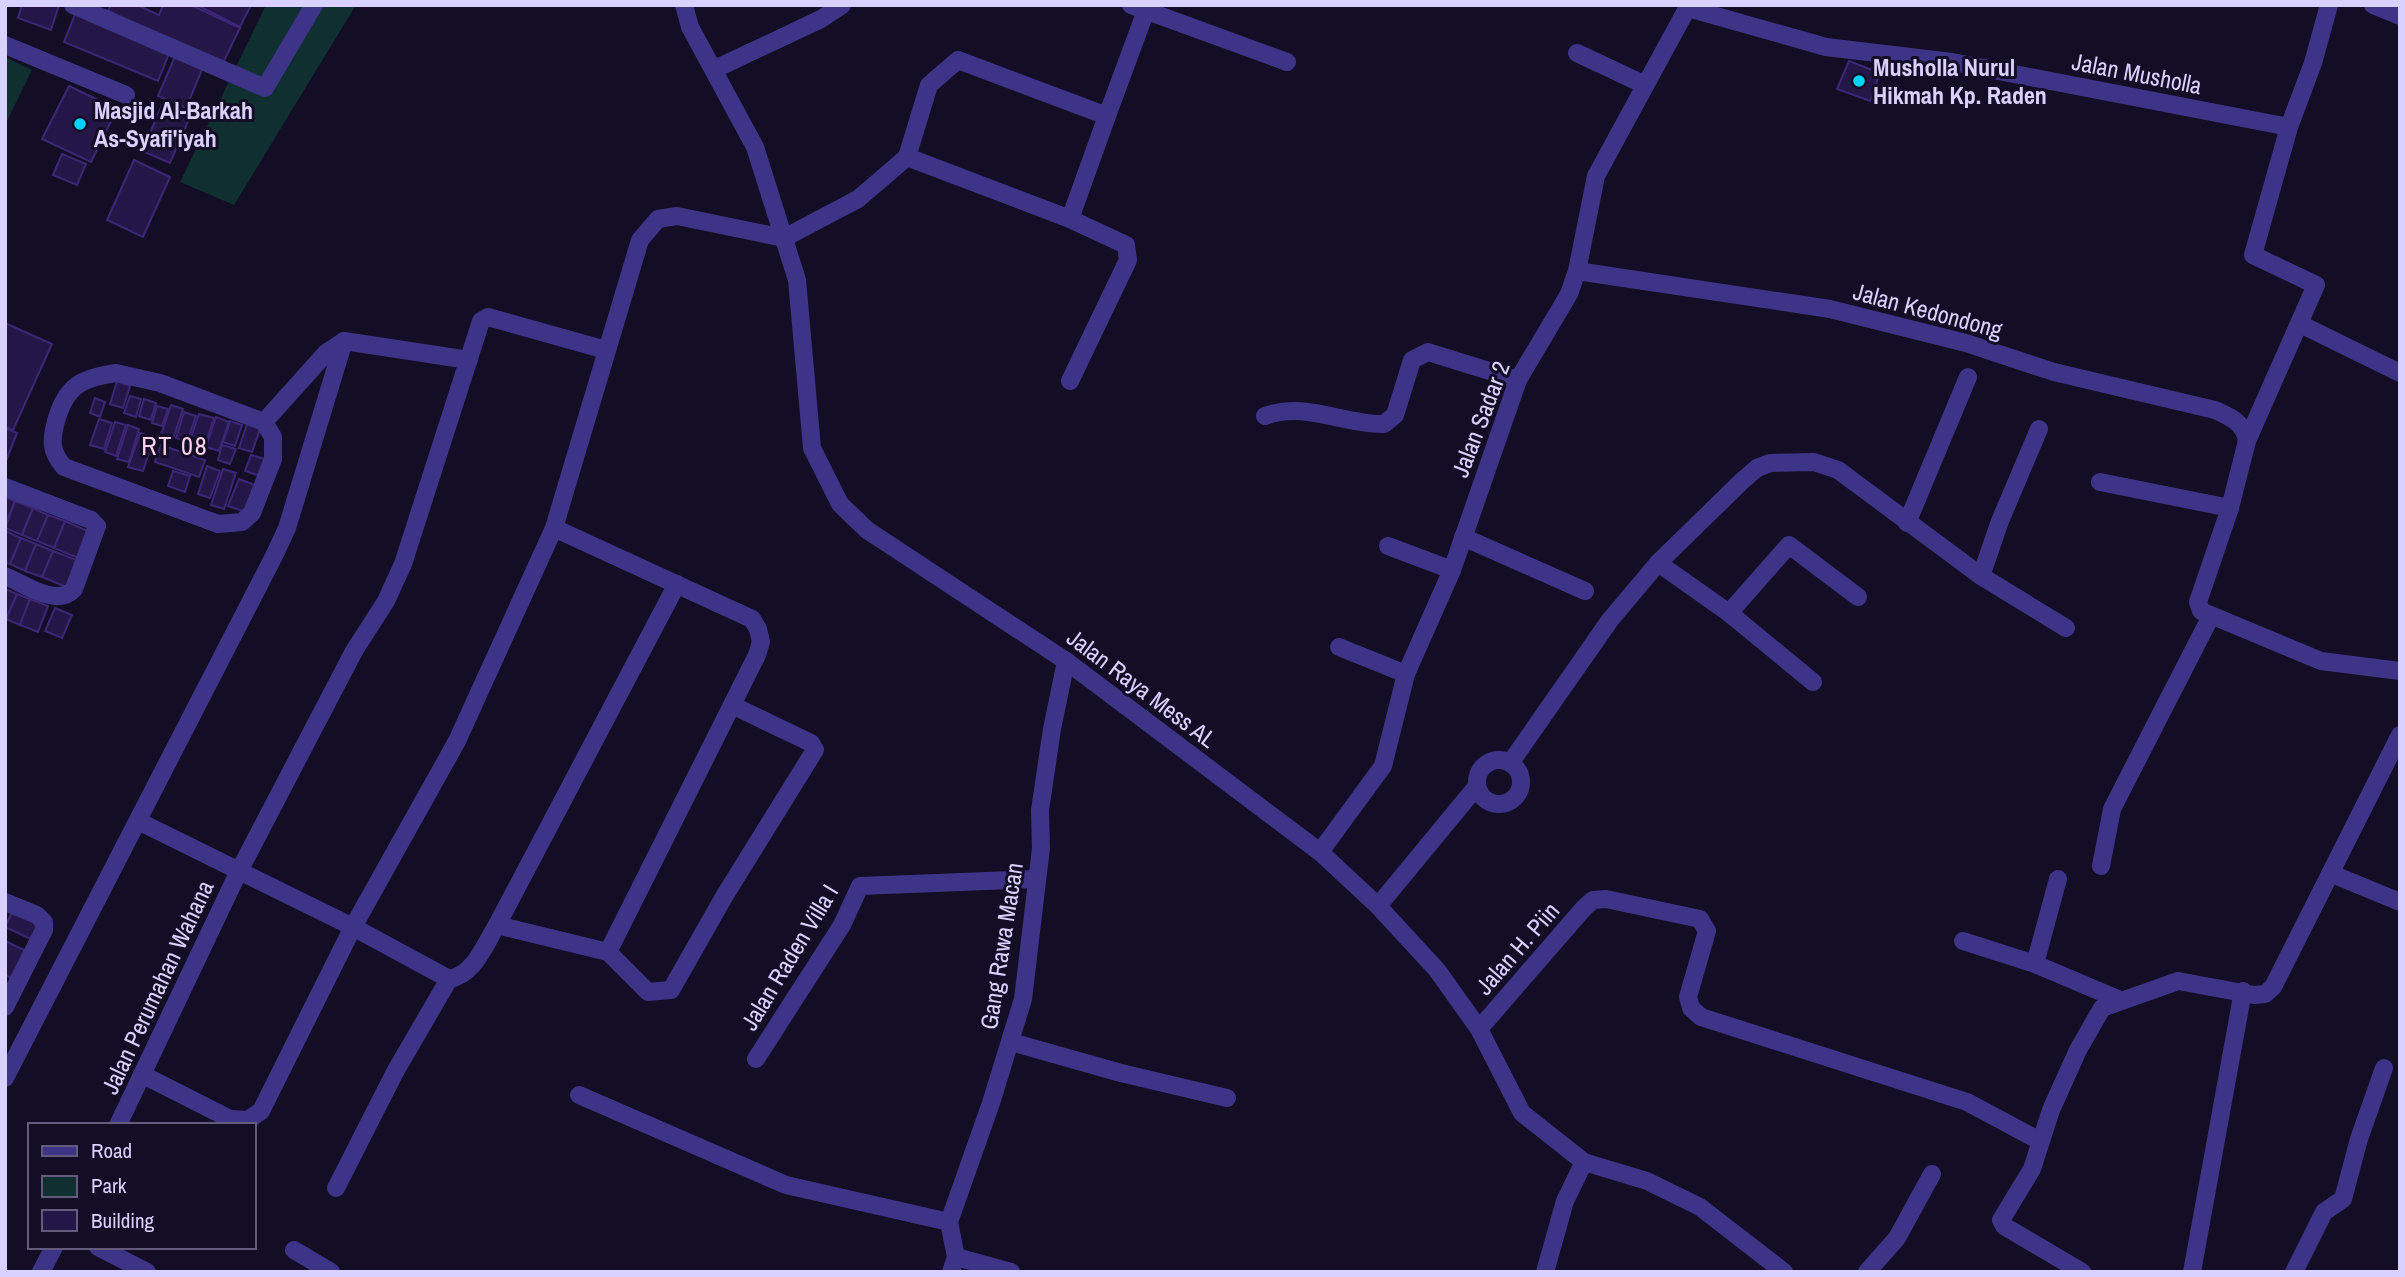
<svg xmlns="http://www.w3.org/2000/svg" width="2405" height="1277" font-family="'Archivo Narrow',sans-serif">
	<rect width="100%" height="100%" fill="#130d25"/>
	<g fill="#0f2f30">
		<polygon points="266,5 356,5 234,205 180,182"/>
		<polygon points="5,57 32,70 5,125"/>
	</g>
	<g fill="#241748" stroke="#3c2776" stroke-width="2">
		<polygon points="22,5 59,5 51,30 18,18"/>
		<polygon points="111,5 137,5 159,15 163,5 191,5 240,28 222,65 108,11"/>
		<polygon points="197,5 251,5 240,27"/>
		<polygon points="76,12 170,51 158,81 64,42"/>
		<polygon points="176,54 204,65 186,108 158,96"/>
		<polygon points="1849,61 1880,73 1870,101 1837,89"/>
		<polygon points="69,86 117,109 91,162 42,139"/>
		<polygon points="162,105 190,117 170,163 142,151"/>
		<polygon points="62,154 86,164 77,185 53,175"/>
		<polygon points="134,160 170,177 143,237 107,220"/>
		<polygon points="5,323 52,344 13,430 5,427"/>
		<polygon points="117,381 130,386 123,408 110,404"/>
		<polygon points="130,396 141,399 136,417 124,413"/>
		<polygon points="95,398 105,402 100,417 90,413"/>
		<polygon points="144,399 156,403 151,420 139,416"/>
		<polygon points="171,405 183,409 173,439 161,435"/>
		<polygon points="157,406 168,409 162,426 152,423"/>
		<polygon points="184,412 196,416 187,442 176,438"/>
		<polygon points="199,414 214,418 203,452 188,446"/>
		<polygon points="216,417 229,422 219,451 206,447"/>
		<polygon points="99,419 112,423 104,449 90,445"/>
		<polygon points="230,421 242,425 235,446 223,442"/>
		<polygon points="248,421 261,426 252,452 239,448"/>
		<polygon points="115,422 126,425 116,456 105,452"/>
		<polygon points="128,425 139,429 129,462 117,459"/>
		<polygon points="5,428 17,433 6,461 5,461"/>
		<polygon points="140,433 154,437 143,471 128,467"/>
		<polygon points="161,445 205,460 199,477 155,462"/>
		<polygon points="222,445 236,449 230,464 218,460"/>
		<polygon points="251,455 265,459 260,476 245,471"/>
		<polygon points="207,466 220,471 210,498 198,494"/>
		<polygon points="223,469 236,473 224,509 211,505"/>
		<polygon points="173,471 190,476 185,492 168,486"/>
		<polygon points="239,479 255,485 245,512 228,506"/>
		<polygon points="5,497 15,501 5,525"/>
		<polygon points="15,501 33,508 22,535 5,528"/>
		<polygon points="33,508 48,515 37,541 22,535"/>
		<polygon points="48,515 65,521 54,548 37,541"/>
		<polygon points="65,521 88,531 78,558 54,548"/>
		<polygon points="5,531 21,538 10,564 5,562"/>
		<polygon points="21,538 36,544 25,571 10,564"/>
		<polygon points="36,544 53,551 42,577 25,571"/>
		<polygon points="53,551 77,560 66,587 42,577"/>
		<polygon points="5,589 17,594 6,619 5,619"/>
		<polygon points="17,594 30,599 20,625 6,619"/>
		<polygon points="30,599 48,606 38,632 20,625"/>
		<polygon points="55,608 72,615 62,638 45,631"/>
		<polygon points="14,908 42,920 33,940 5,927"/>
		<polygon points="5,941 26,951 11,978 5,975"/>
	</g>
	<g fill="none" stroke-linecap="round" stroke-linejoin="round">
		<g stroke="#3d3488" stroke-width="18">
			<polyline points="73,5 265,88 314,5"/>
			<polyline points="684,5 690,27 755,147 797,280 812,448 840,504 867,530 1066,661 1320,852 1378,906 1437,970 1479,1029 1522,1113 1584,1162 1647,1181 1700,1207 1784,1272"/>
			<polyline points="1131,5 1287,62"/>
			<polyline points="2329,5 2313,63 2289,127 2253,255 2316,285 2247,441 2230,508 2198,602 2201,611 2321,661 2400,671"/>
			<polyline points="2373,5 2400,16"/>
			<polyline points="1688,8 1826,47 1952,62 2289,127"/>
			<polyline points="5,45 126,95"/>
			<polyline points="1577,53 1645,85"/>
			<polyline points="715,69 821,19 842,5"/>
			<polyline points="907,157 1070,219 1126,245 1128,260 1070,381"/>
			<polyline points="1070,219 1107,116"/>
			<path d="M1577,271L1830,309L1966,343L2054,372L2215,410C2230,417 2244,422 2247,441"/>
			<polyline points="2300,324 2400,373"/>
			<path d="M116,373L160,383L264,422L273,437V459L252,513L242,522L218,524L64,467C50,451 51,440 56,421C66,386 81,378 116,373Z"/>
			<path d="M1265,416C1305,401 1344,425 1384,424L1395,415L1412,360L1428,352L1518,380"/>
			<polyline points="264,422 326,353 344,341 469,360"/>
			<polyline points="2100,482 2230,508"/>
			<path d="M5,487L91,520L97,526L74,589C57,608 25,584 5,576"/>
			<polyline points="1907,523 1968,377"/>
			<polyline points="554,528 752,619 758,629 761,642 757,655 608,952"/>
			<polyline points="1463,537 1585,591"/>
			<polyline points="1388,546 1452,570"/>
			<polyline points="1658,563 1729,613 1813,682"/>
			<polyline points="1981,576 2066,628"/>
			<polyline points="1729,613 1789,545 1858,597"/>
			<polyline points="1339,647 1406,674"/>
			<circle cx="1499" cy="782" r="22"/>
			<polyline points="1511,762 1610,620 1658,563 1742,481 1757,468 1770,463 1814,462 1838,470 1981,576 2000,521 2039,429"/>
			<polyline points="140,819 142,823 353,927 449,979"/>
			<polyline points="1320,852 1383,766 1406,674 1452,570 1518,380 1569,294 1577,271 1596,176 1689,5"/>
			<polyline points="2101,866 2112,809 2211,616"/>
			<polyline points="2332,874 2400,902"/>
			<polyline points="5,902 37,915 44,922 44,930 5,1007"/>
			<polyline points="1378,906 1477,786"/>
			<polyline points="497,925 608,952 648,992 671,990 725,895 815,750 811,743 734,706"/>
			<polyline points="1963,941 2035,964 2120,1000"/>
			<polyline points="2035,964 2058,879"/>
			<polyline points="1479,1029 1584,908 1593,900 1606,899 1700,919 1707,931 1688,997 1691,1008 1701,1017 1967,1102 2040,1141"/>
			<polyline points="1011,1042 1121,1073 1227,1098"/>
			<polyline points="756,1059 842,925 860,886 1036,879"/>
			<polyline points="143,1075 230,1119 248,1120 261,1111 353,927 457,741 554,528 640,240 658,219 677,216 784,238 858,199 907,157 929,85 958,60 1107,116 1148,5"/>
			<polyline points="5,1078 274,556 287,528 344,341"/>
			<polyline points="579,1095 786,1185 949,1222"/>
			<polyline points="118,1125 237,875 354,651 386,601 403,564 481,321 488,317 606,350"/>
			<path d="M336,1188L395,1072L449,979C474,975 484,946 497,925L677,584"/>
			<polyline points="98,1247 147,1272"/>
			<polyline points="294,1250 331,1272"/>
			<polyline points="956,1257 1011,1272"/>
			<polyline points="41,1272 54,1247"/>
			<polyline points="951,1272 956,1257 949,1222 991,1103 1023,999 1041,848 1040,810 1052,729 1066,661"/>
			<polyline points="1545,1272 1565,1201 1584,1162"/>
			<polyline points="1867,1272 1897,1238 1932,1174"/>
			<polyline points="2082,1272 2004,1226 2001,1220 2032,1169 2051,1110 2078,1050 2102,1008 2178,981 2254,995 2265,994 2273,987 2400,735"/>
			<polyline points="2192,1272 2243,991"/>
			<polyline points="2294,1272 2324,1212 2343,1199 2359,1139 2384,1068"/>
		</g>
	</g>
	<g fill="#00d2fc" stroke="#130d25" stroke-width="2.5">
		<circle cx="1859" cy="81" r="7"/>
		<circle cx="80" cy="124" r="7"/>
	</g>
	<g text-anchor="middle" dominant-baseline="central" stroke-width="6" stroke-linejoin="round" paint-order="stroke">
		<g font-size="24" font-weight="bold" fill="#d9d1ff" stroke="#130d25" text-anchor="start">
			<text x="1873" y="67">Musholla Nurul<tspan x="1873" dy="28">Hikmah Kp. Raden</tspan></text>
			<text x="94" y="110">Masjid Al-Barkah<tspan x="94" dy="28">As-Syafi'iyah</tspan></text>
		</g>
		<g font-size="24" fill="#d9d1ff" stroke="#130d25">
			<text transform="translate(2137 73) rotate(11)">Jalan Musholla</text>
			<text transform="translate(1928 310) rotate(15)">Jalan Kedondong</text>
			<text transform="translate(1480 419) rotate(-69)">Jalan Sadar 2</text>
			<text transform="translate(1142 688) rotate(37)">Jalan Raya Mess AL</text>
			<text transform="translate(1001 946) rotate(-81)">Gang Rawa Macan</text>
			<text transform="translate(1517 948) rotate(-49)">Jalan H. Piin</text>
			<text transform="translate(789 957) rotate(-59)">Jalan Raden Villa I</text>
			<text transform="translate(157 987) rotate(-65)">Jalan Perumahan Wahana</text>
		</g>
		<g font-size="26" letter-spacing="2" fill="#ffd3ec" stroke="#130d25">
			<text x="175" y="445">RT 08</text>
		</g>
	</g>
	<rect width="2405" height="1277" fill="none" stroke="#d9d1ff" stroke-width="14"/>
	<rect x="28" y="1123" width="228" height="126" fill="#130d25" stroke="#625b7c" stroke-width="2"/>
	<rect x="42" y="1146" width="35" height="10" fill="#3d3488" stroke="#625b7c" stroke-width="2"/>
	<text x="91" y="1158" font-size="21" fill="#d9d1ff">Road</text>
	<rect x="42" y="1176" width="35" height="21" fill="#0f2f30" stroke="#625b7c" stroke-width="2"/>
	<text x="91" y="1193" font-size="21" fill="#d9d1ff">Park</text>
	<rect x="42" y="1210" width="35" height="21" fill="#241748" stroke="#625b7c" stroke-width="2"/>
	<text x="91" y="1228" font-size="21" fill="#d9d1ff">Building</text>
</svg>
